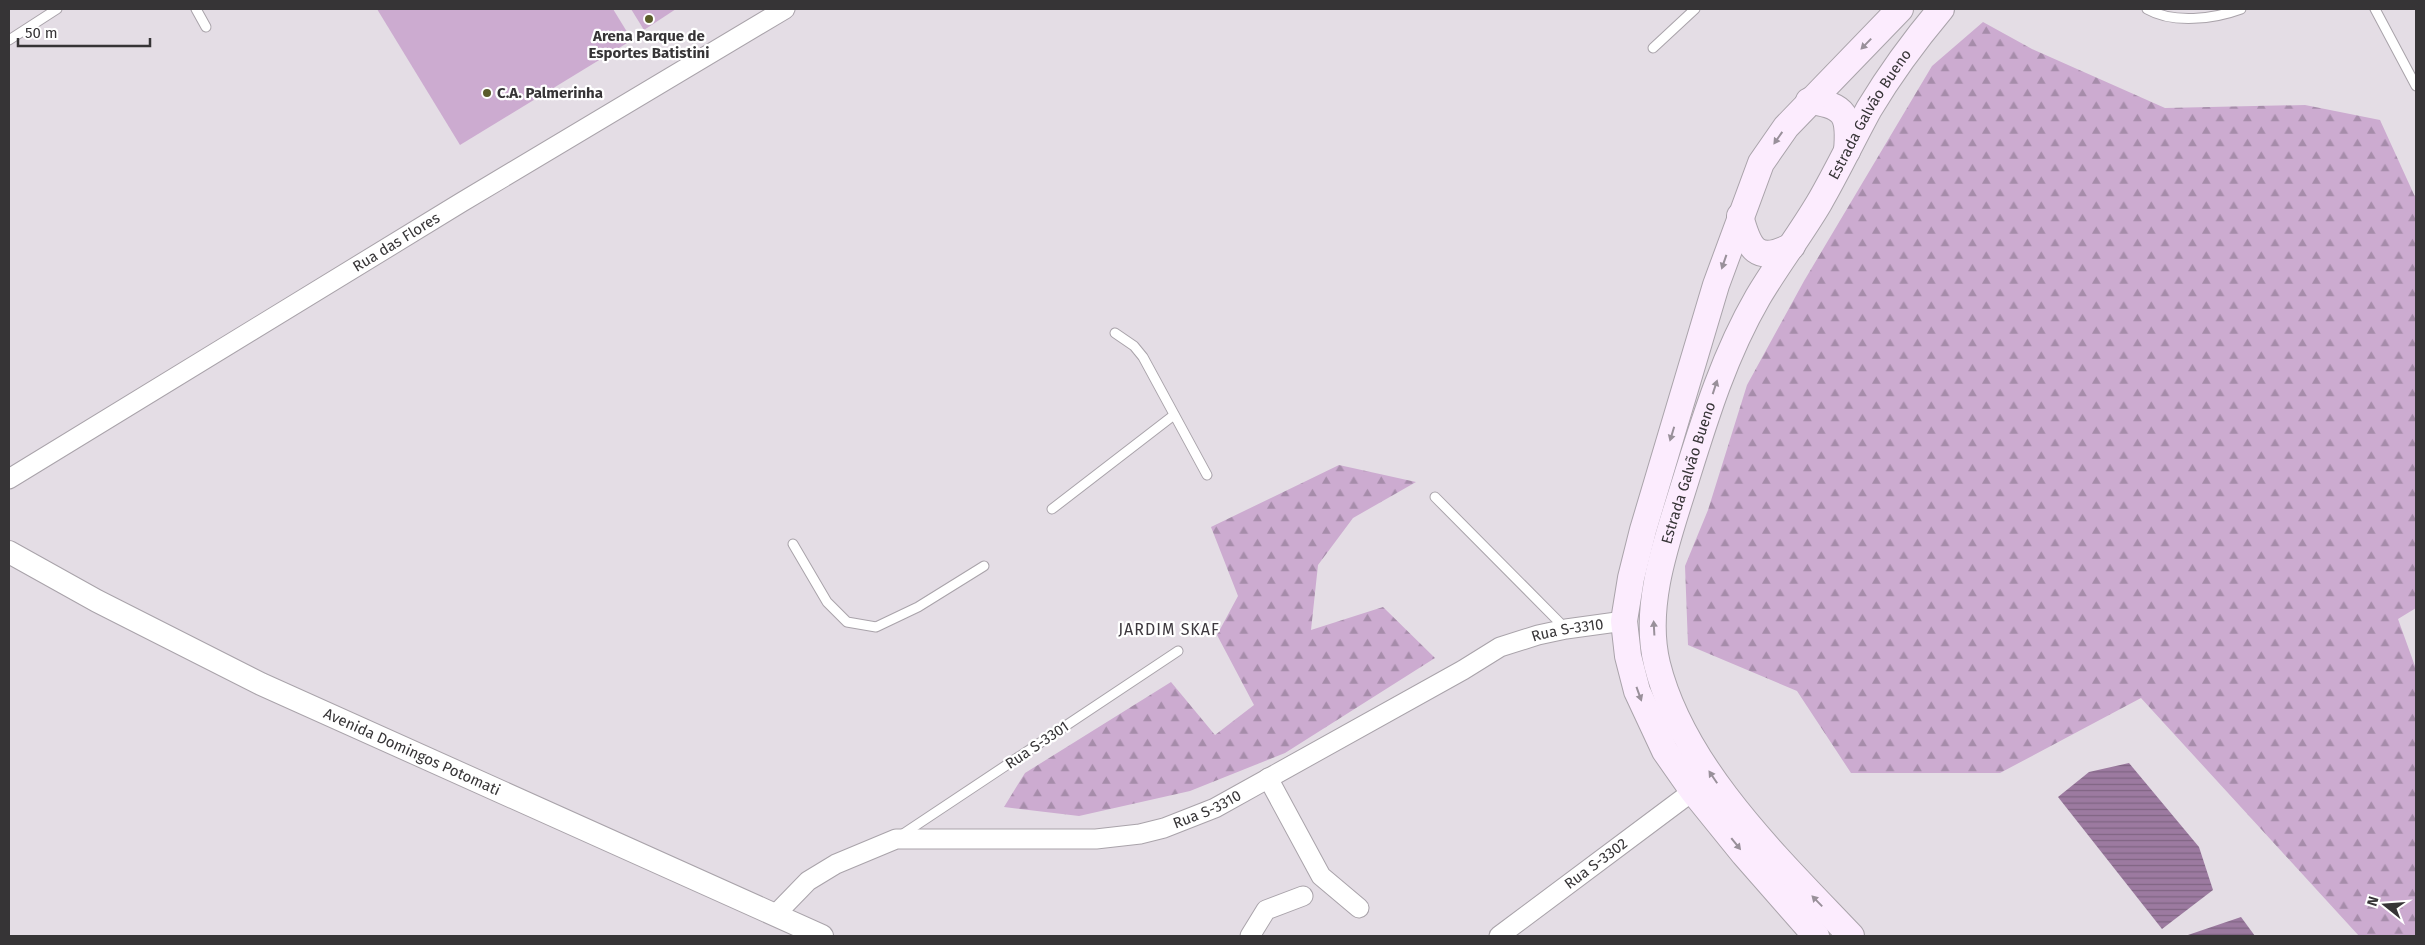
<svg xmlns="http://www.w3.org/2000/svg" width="2425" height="945" font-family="'Fira Sans',sans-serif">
	<defs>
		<pattern id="forest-firs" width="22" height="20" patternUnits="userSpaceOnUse" patternTransform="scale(1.25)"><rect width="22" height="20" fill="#ccabd0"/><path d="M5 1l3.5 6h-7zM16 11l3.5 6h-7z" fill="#a68caa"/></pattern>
		<pattern id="water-rules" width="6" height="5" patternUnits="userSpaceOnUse" patternTransform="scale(1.25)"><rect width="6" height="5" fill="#9c7aa0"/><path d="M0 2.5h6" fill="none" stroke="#806583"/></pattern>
	</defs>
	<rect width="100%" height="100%" fill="#e4dde5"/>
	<g fill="url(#forest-firs)">
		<polygon points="1983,22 2032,49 2165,108 2305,105 2380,120 2416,199 2416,608 2398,619 2416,669 2416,936 2359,936 2141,698 2000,773 1851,773 1797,691 1688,645 1685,566 1708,510 1747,385 1804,281 1932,66"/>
		<polygon points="1339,465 1416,482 1353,518 1318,565 1311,630 1383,607 1435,658 1285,753 1190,791 1079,816 1004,807 1025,773 1171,682 1215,735 1254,705 1217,635 1238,596 1211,527"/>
	</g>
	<g fill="#ccabd0">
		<polygon points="377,9 613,9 632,40 460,145"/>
		<polygon points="631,9 676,9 644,30"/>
	</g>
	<g fill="url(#water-rules)">
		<polygon points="2129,763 2199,847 2213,890 2162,929 2058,797 2089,772"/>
		<polygon points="2241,917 2255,936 2185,936"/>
	</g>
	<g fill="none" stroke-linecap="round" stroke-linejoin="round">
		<defs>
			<g id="service">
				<polyline points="196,9 206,27"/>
				<path d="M2147,9C2173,24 2214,19 2241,9"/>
				<polyline points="2375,9 2416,86"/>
				<polyline points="9,40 57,9"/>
				<polyline points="1653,48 1695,9"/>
				<polyline points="1115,333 1134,346 1143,357 1207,475"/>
				<polyline points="1435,497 1566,629"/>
				<polyline points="1052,509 1174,415"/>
				<polyline points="793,544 827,602 847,622 876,627 918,607 984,566"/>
				<polyline points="900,836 1178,651"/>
			</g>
			<g id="minor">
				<path id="s1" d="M9,479L462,202L785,9"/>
				<polyline points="1268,778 1321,876 1359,908"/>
				<path id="s2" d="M775,915L808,881L836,864L896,839H1096L1140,834L1164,828L1215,808L1463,670L1500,647L1538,635L1566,629L1624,621"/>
				<polyline points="1250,936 1266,910 1303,896"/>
				<path id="s3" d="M1499,936L1693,791"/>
			</g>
			<g id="tertiary">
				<path id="s4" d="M9,552L97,601L261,684L822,936"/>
			</g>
			<g id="secondary">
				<path d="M1809,101C1846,105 1850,116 1847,151"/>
				<path d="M1740,216C1749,249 1756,264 1792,246"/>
				<polyline points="1816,936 1744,854 1693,791 1665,751 1637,691 1628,656 1624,621 1631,578 1643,530 1716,285 1761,163 1786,127 1900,9"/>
				<path id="s5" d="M1851,936C1779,860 1683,769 1657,664C1642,603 1669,535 1687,476C1706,415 1725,354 1758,297C1777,265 1800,235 1819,203C1837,172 1852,140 1869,109C1890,74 1915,40 1941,9"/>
			</g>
		</defs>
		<use href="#service" stroke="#a9a3aa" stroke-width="11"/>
		<use href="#minor" stroke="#a9a3aa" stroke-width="21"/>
		<use href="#tertiary" stroke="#a9a3aa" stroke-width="24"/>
		<use href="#secondary" stroke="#a9a3aa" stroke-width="28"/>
		<use href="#service" stroke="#fff" stroke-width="9"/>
		<use href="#minor" stroke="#fff" stroke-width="19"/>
		<use href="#tertiary" stroke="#fff" stroke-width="22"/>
		<use href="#secondary" stroke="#fcecfe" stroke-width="26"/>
	</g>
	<defs><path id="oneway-solid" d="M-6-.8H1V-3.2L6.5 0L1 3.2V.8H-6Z" transform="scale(1.25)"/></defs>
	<g fill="#99909a">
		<use href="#oneway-solid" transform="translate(1866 44) rotate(134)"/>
		<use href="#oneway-solid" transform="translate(1778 138) rotate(125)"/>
		<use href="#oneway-solid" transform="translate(1724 262) rotate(109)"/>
		<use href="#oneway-solid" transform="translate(1715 387) rotate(-72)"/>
		<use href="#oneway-solid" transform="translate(1672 434) rotate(107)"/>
		<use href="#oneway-solid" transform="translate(1654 628) rotate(-93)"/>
		<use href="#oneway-solid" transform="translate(1639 694) rotate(70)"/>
		<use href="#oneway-solid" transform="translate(1713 777) rotate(-124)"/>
		<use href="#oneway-solid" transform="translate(1736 844) rotate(51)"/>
		<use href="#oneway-solid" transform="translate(1817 901) rotate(-134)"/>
	</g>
	<g fill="#595c2a" stroke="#fff" stroke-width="2">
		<circle cx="649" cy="19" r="5"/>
		<circle cx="487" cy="93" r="5"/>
	</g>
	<g text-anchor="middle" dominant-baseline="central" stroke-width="4.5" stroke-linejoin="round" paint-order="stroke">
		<g font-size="15" font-weight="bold" fill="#363436" stroke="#fff">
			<text x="649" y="36">Arena Parque de<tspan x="649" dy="17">Esportes Batistini</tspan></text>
			<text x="497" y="93" text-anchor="start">C.A. Palmerinha</text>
		</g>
		<g font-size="15" fill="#363436" stroke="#fff">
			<text stroke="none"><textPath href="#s5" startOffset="938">Estrada Galvão Bueno</textPath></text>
			<text stroke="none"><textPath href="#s1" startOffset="454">Rua das Flores</textPath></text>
			<text stroke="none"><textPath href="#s5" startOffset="534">Estrada Galvão Bueno</textPath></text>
			<text stroke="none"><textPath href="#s2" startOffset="866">Rua S-3310</textPath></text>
			<text transform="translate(1037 745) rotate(-34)">Rua S-3301</text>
			<text stroke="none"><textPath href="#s4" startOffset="450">Avenida Domingos Potomati</textPath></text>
			<text stroke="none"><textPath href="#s2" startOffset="461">Rua S-3310</textPath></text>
			<text stroke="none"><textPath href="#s3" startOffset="121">Rua S-3302</textPath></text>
		</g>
		<g font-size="16" letter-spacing="1" fill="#3e393f" stroke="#fff">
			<text x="1169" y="629">JARDIM SKAF</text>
		</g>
	</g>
	<rect width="2425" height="945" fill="none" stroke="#363436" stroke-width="20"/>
	<g transform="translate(2385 905) rotate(287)" stroke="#ffffff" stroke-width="4" paint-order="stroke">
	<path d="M0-4L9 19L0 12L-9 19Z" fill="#363436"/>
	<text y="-8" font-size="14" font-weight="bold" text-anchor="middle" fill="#363436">N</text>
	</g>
	<path d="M18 38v8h132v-8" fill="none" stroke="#363436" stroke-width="2.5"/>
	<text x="25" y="38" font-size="15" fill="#363436" stroke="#ffffff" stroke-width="4" paint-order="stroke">50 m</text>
</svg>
